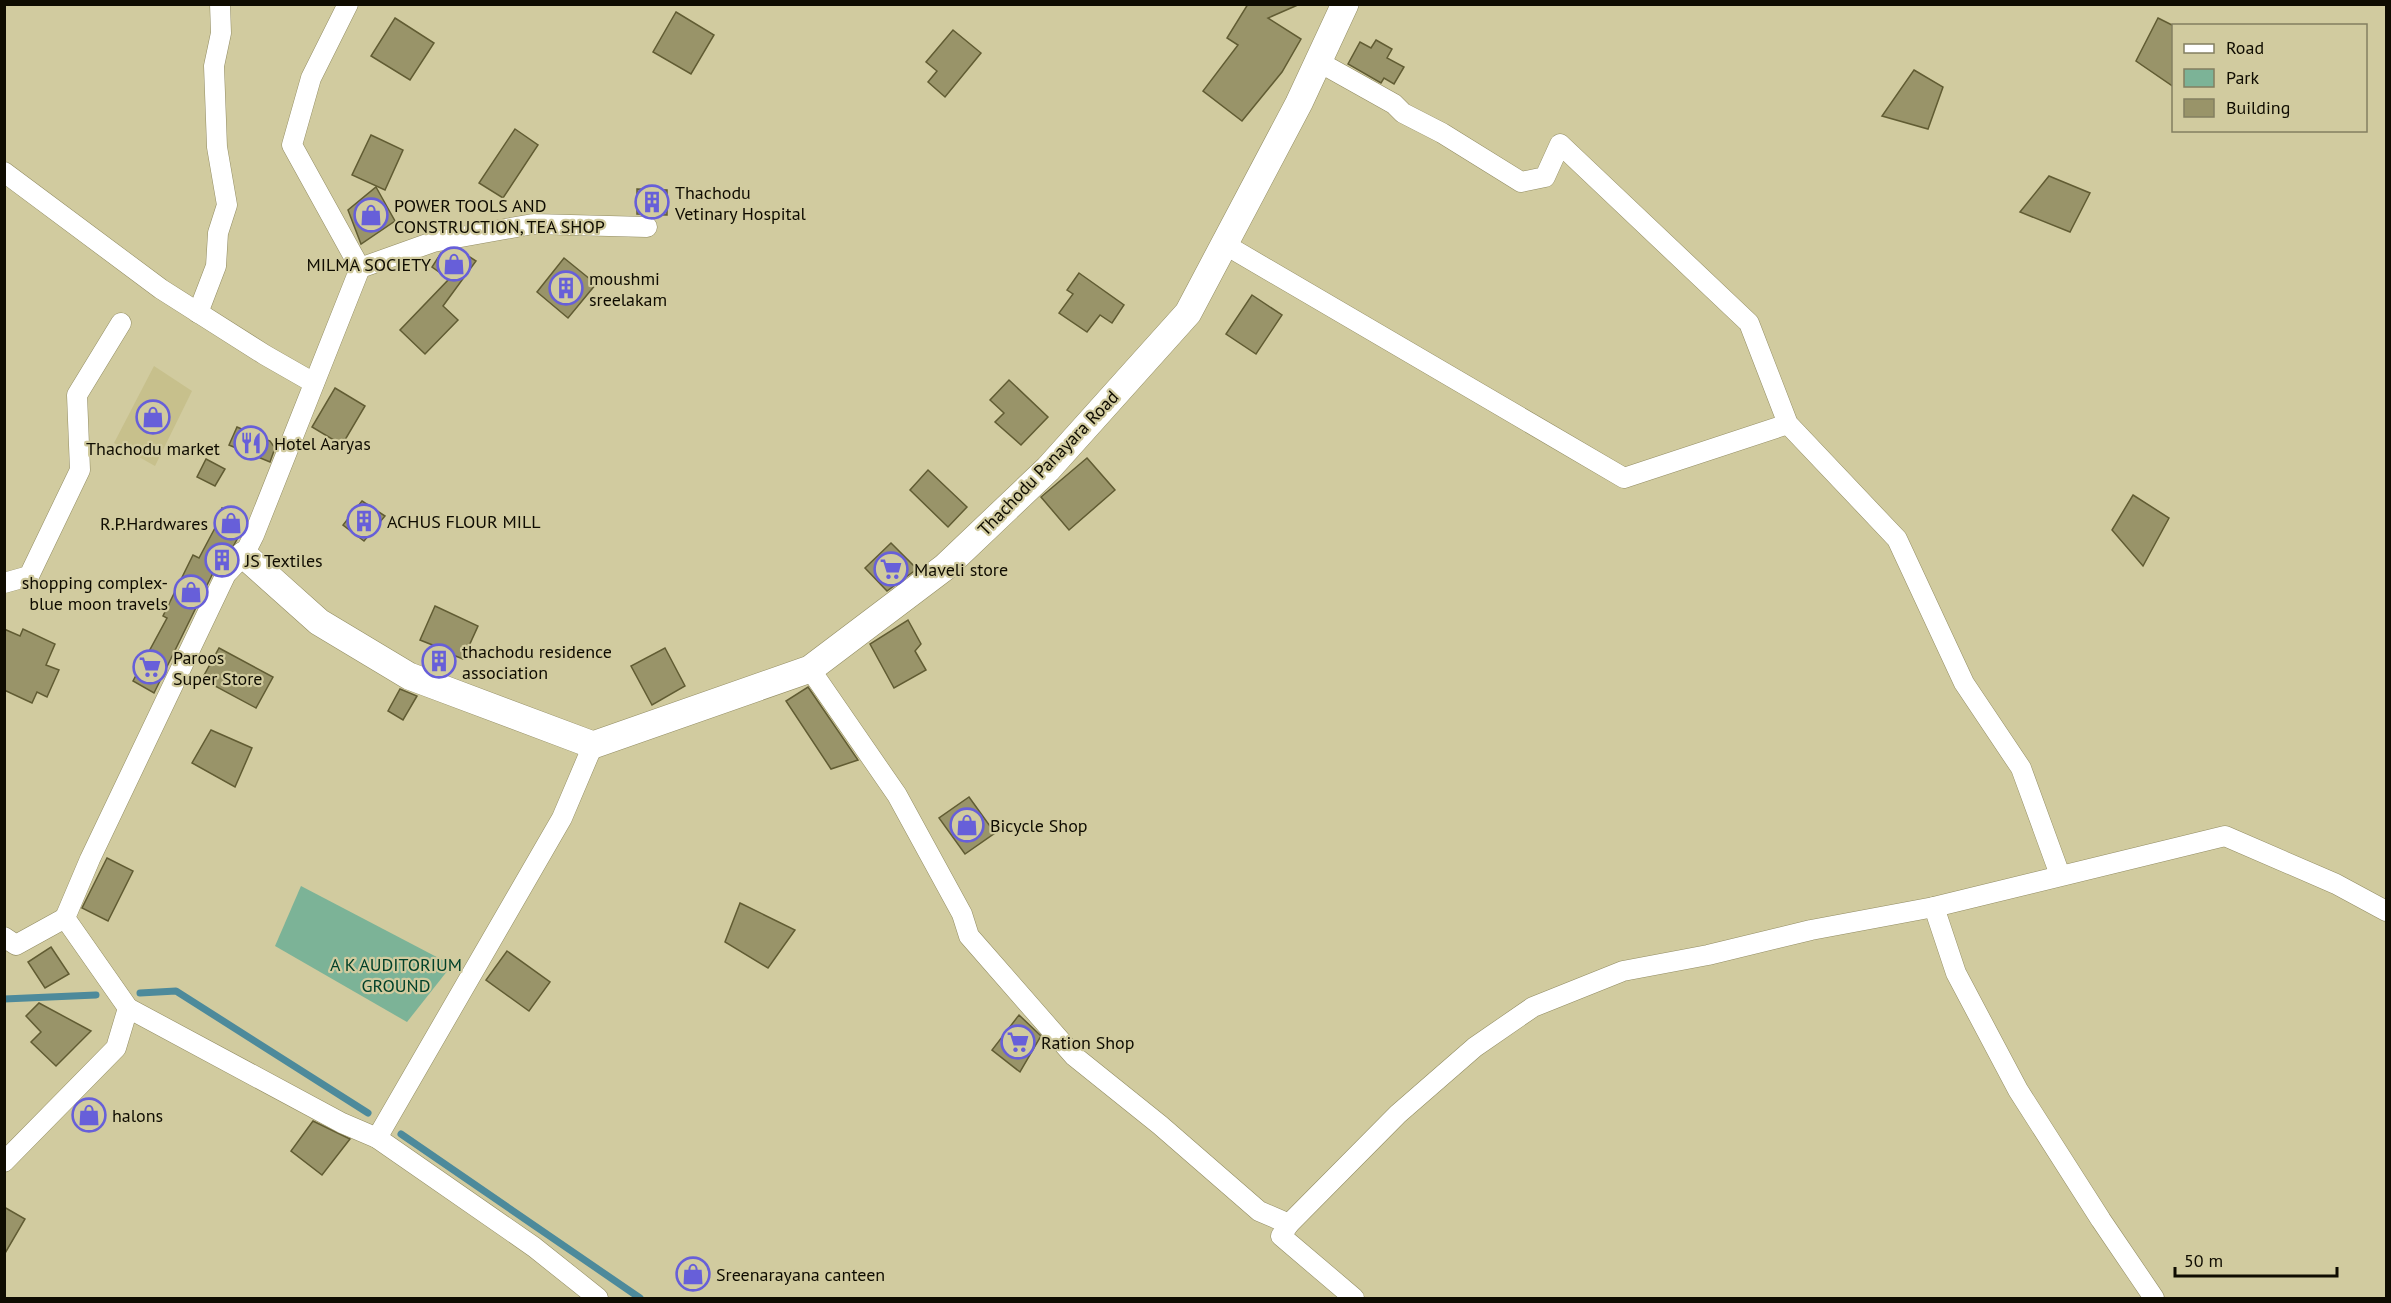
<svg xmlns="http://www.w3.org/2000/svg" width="2391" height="1303" font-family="'PT Sans',sans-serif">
	<rect width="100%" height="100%" fill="#d1cb9f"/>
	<polygon fill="#c7c08c" points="154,366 192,391 155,466 114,443"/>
	<polygon fill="#7cb397" points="301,886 452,965 407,1022 275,946"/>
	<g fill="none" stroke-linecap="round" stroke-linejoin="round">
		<g stroke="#4d8a9b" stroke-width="7">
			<polyline points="140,993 176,991 368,1113"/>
			<polyline points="4,999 96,995"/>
			<polyline points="401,1134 640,1298"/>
		</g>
	</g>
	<g fill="#999469" stroke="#615c33" stroke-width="1.5">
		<polygon points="1248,4 1300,4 1268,18 1301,39 1282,72 1242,121 1203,91 1238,45 1227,38"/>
		<polygon points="676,12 714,35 691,74 653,52"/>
		<polygon points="395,18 434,43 410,80 371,56"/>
		<polygon points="2158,18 2174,26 2174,87 2136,61"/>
		<polygon points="953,30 981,53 945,97 928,82 937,71 926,62"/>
		<polygon points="1376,40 1392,49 1387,58 1404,67 1394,84 1384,78 1381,83 1348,64 1360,42 1371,48"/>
		<polygon points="1914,70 1943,87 1928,129 1882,116"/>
		<polygon points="515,129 538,145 503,198 479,183"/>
		<polygon points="371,135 403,150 385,190 352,175"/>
		<polygon points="2049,176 2090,193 2070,232 2020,212"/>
		<polygon points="376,187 395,221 361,244 348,210"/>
		<polygon points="637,189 667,190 667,215 637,214"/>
		<polygon points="459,250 476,261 443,306 458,320 425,354 400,330 449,279 432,267 441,253"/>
		<polygon points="564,258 596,284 568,318 537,292"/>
		<polygon points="1079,273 1124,305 1112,323 1100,315 1087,332 1059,313 1073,294 1067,290"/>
		<polygon points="1252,295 1282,315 1256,354 1226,334"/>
		<polygon points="1009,380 1048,417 1021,445 995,422 1004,413 990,400"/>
		<polygon points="335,388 365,406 342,445 312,427"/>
		<polygon points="237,427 270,441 275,448 270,462 229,445"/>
		<polygon points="1087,458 1115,490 1069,530 1041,497"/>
		<polygon points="206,459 225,469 215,486 197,477"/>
		<polygon points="928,470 967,507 948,527 910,490"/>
		<polygon points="2133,495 2169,518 2143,566 2112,530"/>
		<polygon points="362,501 385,516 364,541 343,525"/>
		<polygon points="222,508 247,521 229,554 215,569 154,693 133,681 167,618 163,616 193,555 199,558 216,526"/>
		<polygon points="891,543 917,569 887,591 865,568"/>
		<polygon points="435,606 478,626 463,659 453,655 445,673 426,664 435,646 420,640"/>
		<polygon points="908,620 921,644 915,651 926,670 894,688 870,644"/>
		<polygon points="4,629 20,636 23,629 55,644 46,665 59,670 47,697 37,692 32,703 4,690"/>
		<polygon points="219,648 273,677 256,708 202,679"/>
		<polygon points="665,648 685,686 652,705 631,666"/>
		<polygon points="808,687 858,760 831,769 786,701"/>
		<polygon points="400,689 417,696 403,720 388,711"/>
		<polygon points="211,730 252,748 235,787 192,763"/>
		<polygon points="969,797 995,833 965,854 939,818"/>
		<polygon points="107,858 133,871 108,921 82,908"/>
		<polygon points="740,903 795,930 768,968 725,942"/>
		<polygon points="51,947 69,974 45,988 28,962"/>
		<polygon points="507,951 550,982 529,1011 486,980"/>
		<polygon points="39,1003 91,1031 56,1066 31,1042 41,1032 26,1016"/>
		<polygon points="1019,1015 1041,1036 1020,1072 992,1050"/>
		<polygon points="86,1100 104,1115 92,1130 74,1115"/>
		<polygon points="313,1121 350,1139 322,1175 291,1151"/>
		<polygon points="4,1207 25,1219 4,1255"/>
	</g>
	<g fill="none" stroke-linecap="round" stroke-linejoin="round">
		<defs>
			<g id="minor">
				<polyline points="1319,62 1394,104 1403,113 1442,133 1521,182 1545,177 1560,144 1749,323 1788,424 1897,539 1964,683 2021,768 2060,875"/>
				<polyline points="4,172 161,289 265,355 314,383"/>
				<polyline points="1224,244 1624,478 1788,424"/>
				<polyline points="360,268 433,242 533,224 647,227"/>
				<polyline points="198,313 216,266 218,233 227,205 217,147 214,66 221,33 220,4"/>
				<polyline points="4,583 29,576 80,470 77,395 121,323"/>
				<polyline points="810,669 897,795 962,914 969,936 1074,1056 1160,1125 1259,1211 1289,1224"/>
				<polyline points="1934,907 1956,973 2018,1090 2101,1220 2154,1298"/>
				<polyline points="4,937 16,945 65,918"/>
				<polyline points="128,1008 342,1123 377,1138 534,1247 598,1298"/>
				<polyline points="377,1138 562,818 593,745"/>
				<polyline points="4,1162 116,1048 128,1008 65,918 90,859 226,574 244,555 254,535 360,268 292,145 311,78 348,4"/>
				<polyline points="1354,1298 1281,1236 1289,1224 1398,1114 1475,1047 1533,1007 1623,971 1708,955 1811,930 1934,907 2225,836 2336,884 2386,911"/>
			</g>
			<polyline id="secondary" points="244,555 319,622 409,676 593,745 810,669 945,567 1048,469 1188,313 1299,103 1345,4"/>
		</defs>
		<use href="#minor" stroke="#928c62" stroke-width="21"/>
		<use href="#secondary" stroke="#928c62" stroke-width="28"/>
		<use href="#minor" stroke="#fff" stroke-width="20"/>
		<use href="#secondary" stroke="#fff" stroke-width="27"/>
	</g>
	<defs>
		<symbol id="building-ring" viewBox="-11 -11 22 22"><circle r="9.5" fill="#d1cb9f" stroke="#675fd9" stroke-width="1.5"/><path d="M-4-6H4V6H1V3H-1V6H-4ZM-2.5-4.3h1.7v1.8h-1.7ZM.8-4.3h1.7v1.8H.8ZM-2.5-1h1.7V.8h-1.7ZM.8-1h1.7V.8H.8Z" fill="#675fd9"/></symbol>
		<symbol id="shop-ring" viewBox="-11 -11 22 22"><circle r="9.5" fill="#d1cb9f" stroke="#675fd9" stroke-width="1.5"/><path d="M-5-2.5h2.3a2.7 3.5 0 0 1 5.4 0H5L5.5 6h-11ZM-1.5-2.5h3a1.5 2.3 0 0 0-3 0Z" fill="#675fd9"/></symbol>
		<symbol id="restaurant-ring" viewBox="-11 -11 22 22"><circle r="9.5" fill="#d1cb9f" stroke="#675fd9" stroke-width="1.5"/><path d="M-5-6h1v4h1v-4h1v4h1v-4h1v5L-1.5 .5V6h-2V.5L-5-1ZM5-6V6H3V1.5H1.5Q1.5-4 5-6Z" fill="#675fd9"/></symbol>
		<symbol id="supermarket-ring" viewBox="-11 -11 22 22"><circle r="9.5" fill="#d1cb9f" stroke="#675fd9" stroke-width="1.5"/><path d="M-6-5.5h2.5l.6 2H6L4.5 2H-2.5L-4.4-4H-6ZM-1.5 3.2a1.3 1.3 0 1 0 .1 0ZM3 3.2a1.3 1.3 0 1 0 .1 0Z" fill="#675fd9"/></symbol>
	</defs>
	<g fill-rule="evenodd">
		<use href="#building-ring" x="633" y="183" width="38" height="38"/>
		<use href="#shop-ring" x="352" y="196" width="38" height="38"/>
		<use href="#shop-ring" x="435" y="245" width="38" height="38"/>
		<use href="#building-ring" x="547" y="269" width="38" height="38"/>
		<use href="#shop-ring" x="134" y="398" width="38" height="38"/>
		<use href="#restaurant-ring" x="232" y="424" width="38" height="38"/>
		<use href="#building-ring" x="345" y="502" width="38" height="38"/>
		<use href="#shop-ring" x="212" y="504" width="38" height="38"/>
		<use href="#building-ring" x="203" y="541" width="38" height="38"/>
		<use href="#supermarket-ring" x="872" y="550" width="38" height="38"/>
		<use href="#shop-ring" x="172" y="573" width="38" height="38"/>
		<use href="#building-ring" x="420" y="642" width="38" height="38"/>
		<use href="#supermarket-ring" x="131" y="648" width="38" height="38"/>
		<use href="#shop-ring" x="948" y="806" width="38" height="38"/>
		<use href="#supermarket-ring" x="999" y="1023" width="38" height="38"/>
		<use href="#shop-ring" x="70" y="1096" width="38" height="38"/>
		<use href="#shop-ring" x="674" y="1255" width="38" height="38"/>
	</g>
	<g text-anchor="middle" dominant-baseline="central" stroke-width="4.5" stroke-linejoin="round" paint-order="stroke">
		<g font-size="18" fill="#0f0c01" stroke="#d1cb9f" text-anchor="start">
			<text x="675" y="192">Thachodu<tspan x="675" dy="21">Vetinary Hospital</tspan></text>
			<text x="394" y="205">POWER TOOLS AND<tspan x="394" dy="21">CONSTRUCTION, TEA SHOP</tspan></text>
			<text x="431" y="264" text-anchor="end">MILMA SOCIETY</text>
			<text x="589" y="278">moushmi<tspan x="589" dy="21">sreelakam</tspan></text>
			<text x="274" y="443">Hotel Aaryas</text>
			<text x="153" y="448" text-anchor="middle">Thachodu market</text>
			<text x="387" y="521">ACHUS FLOUR MILL</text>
			<text x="208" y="523" text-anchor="end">R.P.Hardwares</text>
			<text x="245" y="560">JS Textiles</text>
			<text x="914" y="569">Maveli store</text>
			<text x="168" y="582" text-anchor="end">shopping complex-<tspan x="168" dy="21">blue moon travels</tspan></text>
			<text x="462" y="651">thachodu residence<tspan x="462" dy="21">association</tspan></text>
			<text x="173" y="657">Paroos<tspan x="173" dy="21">Super Store</tspan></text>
			<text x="990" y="825">Bicycle Shop</text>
			<text x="1041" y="1042">Ration Shop</text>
			<text x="112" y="1115">halons</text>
			<text x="716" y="1274">Sreenarayana canteen</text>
		</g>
		<g font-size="18" fill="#0f0c01" stroke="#d1cb9f">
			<text transform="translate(1048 463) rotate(-46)">Thachodu Panayara Road</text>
		</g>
		<g font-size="18" fill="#004029" stroke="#d1cb9f">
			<text x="396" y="964">A K AUDITORIUM<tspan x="396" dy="21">GROUND</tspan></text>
		</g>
	</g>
	<rect width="2391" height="1303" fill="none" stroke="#0f0c01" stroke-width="12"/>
	<rect x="2172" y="24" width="195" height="108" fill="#d1cb9f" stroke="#837f60" stroke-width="1.5"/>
	<rect x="2184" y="44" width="30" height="9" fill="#ffffff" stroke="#837f60" stroke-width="1.5"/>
	<text x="2226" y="54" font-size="18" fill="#0f0c01">Road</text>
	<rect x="2184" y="69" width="30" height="18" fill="#7cb397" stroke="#837f60" stroke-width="1.5"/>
	<text x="2226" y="84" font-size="18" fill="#0f0c01">Park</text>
	<rect x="2184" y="99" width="30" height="18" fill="#999469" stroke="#837f60" stroke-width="1.5"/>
	<text x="2226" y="114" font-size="18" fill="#0f0c01">Building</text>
	<path d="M2175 1267v9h162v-9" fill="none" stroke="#0f0c01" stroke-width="3"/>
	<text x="2184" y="1267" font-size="18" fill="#0f0c01" stroke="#d1cb9f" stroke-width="4.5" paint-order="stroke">50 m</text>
</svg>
